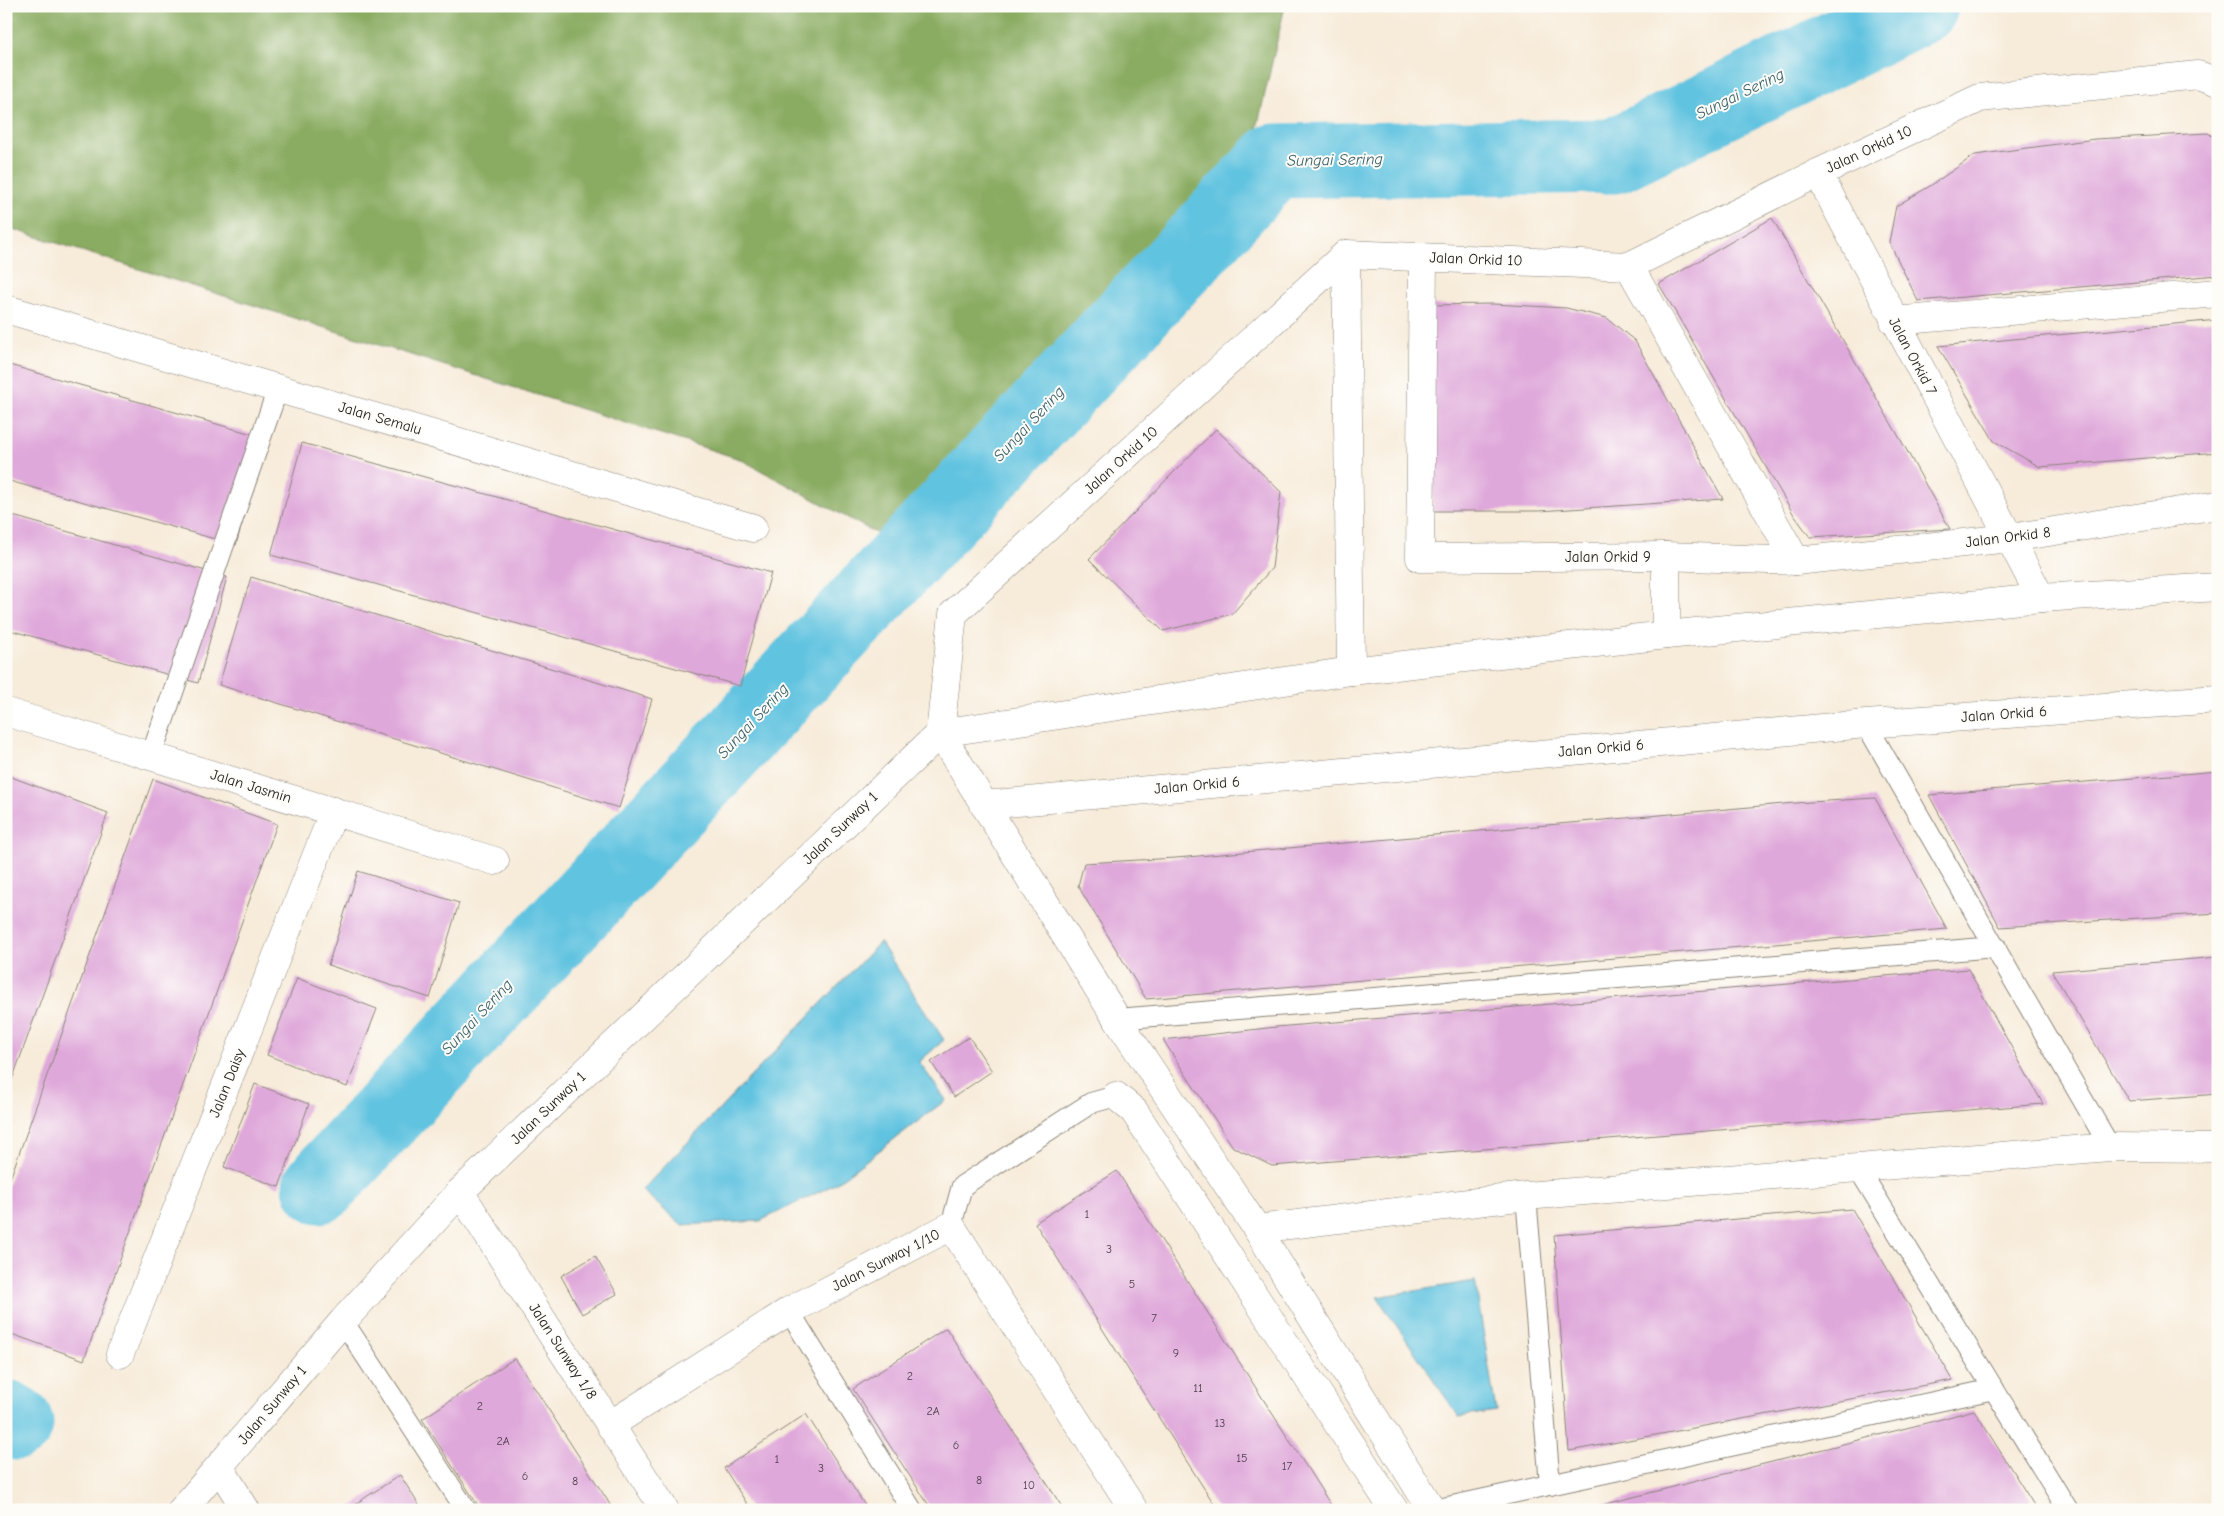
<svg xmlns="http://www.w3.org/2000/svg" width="2224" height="1516" font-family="'Comic Neue',sans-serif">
	<rect width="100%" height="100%" fill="#fdfcf7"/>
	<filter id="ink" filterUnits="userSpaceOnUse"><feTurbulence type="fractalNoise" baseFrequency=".02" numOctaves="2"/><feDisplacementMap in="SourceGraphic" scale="10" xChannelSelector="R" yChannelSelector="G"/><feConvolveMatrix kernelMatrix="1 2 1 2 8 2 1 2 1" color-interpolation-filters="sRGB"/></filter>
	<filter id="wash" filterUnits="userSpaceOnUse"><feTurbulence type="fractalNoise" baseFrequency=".0096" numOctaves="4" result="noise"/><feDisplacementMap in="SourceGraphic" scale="20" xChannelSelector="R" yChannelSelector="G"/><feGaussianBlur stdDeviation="1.12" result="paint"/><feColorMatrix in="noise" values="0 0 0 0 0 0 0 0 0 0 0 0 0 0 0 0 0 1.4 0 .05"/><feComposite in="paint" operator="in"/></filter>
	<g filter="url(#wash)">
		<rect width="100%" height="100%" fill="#f7ebd9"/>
		<polygon fill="#8aac62" stroke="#53643f" points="6,6 1285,6 1252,150 894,543 740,459 6,227"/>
		<g fill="#61c3e0" stroke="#3e707e">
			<polygon points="880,942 944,1040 919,1062 946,1100 835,1184 760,1221 681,1225 642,1190"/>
			<polygon points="1475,1281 1496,1411 1459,1417 1377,1297"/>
		</g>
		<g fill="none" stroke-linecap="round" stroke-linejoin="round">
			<g stroke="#61c3e0" stroke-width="75">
				<polyline points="320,1186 1275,161 1614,156 1921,6"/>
				<polyline points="6,1417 16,1423"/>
			</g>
		</g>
		<g id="blocks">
			<g fill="#dfa8da">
				<polygon points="2208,133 2218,140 2218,275 1918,301 1889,242 1896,206 1930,186 1975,155 2095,139"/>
				<polygon points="1772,218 1906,449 1950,529 1810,537 1794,515 1659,284"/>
				<polygon points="1493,304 1566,308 1607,318 1635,341 1723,499 1539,511 1433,511 1430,305"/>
				<polygon points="2218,320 2218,452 2040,467 1994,441 1938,346"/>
				<polygon points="6,364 266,438 236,545 6,480"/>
				<polygon points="1216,429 1281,492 1272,568 1232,614 1163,631 1089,559"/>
				<polygon points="302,443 771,573 740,686 271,555"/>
				<polygon points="6,514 227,577 198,683 6,629"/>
				<polygon points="251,577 652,699 619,808 219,685"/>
				<polygon points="2218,771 2218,913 2000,927 1929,795"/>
				<polygon points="6,775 108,813 7,1094 6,1094"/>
				<polygon points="153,779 277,824 84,1360 6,1332 6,1190"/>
				<polygon points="1875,798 1947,929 1146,999 1078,886 1084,863 1176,858 1795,803"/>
				<polygon points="358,871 459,903 430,998 328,965"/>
				<polygon points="2218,957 2218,1094 2129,1101 2052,971"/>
				<polygon points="1968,969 2043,1104 1272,1166 1233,1147 1163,1040 1276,1027"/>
				<polygon points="297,978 377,1009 347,1087 267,1055"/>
				<polygon points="969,1037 992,1071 954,1097 931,1062"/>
				<polygon points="255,1084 309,1104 279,1187 224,1167"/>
				<polygon points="1117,1171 1295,1449 1334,1510 1218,1510 1168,1432 1035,1223"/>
				<polygon points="1852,1209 1953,1380 1569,1451 1554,1235"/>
				<polygon points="595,1256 617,1294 582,1314 561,1276"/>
				<polygon points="946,1328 1014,1432 1064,1510 932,1510 898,1458 853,1389"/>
				<polygon points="515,1358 606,1498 613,1510 481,1510 422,1419"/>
				<polygon points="1974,1410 2037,1510 1582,1510 1938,1420"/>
				<polygon points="806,1414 829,1450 868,1510 751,1510 724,1468"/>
				<polygon points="400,1475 422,1510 346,1510"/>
			</g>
		</g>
	</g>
	<g filter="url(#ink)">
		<use href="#blocks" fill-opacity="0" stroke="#8a847a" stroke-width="1"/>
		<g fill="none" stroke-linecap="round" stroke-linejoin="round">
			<defs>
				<g id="service">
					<polyline points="1866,724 2110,1147"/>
					<polyline points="151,756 278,388"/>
					<polyline points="1117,1019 1996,947"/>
					<polyline points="1858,1168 2068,1510"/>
					<polyline points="1526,1196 1550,1485"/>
					<polyline points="951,1226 962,1186 1091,1103 1116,1096"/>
					<polyline points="789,1311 912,1510"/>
					<polyline points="343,1321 466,1510"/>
					<polyline points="1434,1510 1994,1389"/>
				</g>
				<g id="minor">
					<polyline points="1818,173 2041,598"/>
					<polyline points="1346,254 1351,671"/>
					<polyline points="1423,257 1420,558 1666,556 1796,561 2010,538 2218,505"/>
					<polyline points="1629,266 1796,561"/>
					<polyline points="6,309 753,528"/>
					<polyline points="1894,321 2218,293"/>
					<polyline points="1666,556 1666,635"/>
					<polyline points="6,712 495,861"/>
					<polyline points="984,805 1866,724 2218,699"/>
					<polyline points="1116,1096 1134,1111 1394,1510"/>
					<polyline points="460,1192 665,1510"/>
					<polyline points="1257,1229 1526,1196 1858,1168 2110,1147 2218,1148"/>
					<polyline points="120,1354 334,811"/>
					<polyline points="610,1425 789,1311 951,1226 1134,1510"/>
					<polyline points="220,1468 246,1510"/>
					<polyline points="1432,1510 1257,1229 1117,1019 940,733 953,614 1346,254 1629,266 1818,173 1980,98 2198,75 2218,82"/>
				</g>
				<polyline id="tertiary" points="182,1510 343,1321 460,1192 940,733 1351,671 1666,635 2041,598 2218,587"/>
			</defs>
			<use href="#service" stroke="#8a847a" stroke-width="22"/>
			<use href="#minor" stroke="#8a847a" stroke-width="29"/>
			<use href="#tertiary" stroke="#8a847a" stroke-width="29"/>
			<use href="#service" stroke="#fff" stroke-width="20"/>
			<use href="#minor" stroke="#fff" stroke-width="28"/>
			<use href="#tertiary" stroke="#fff" stroke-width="28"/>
		</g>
	</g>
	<g text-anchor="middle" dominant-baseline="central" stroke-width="4" stroke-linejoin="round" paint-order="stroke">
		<g font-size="12" fill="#4d3f4c">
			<text x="1087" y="1214">1</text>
			<text x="1109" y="1249">3</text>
			<text x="1132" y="1284">5</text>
			<text x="1154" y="1318">7</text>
			<text x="1176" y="1353">9</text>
			<text x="910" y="1376">2</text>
			<text x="1198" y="1388">11</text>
			<text x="480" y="1406">2</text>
			<text x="933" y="1411">2A</text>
			<text x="1220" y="1423">13</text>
			<text x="503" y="1441">2A</text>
			<text x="956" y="1445">6</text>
			<text x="1242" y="1458">15</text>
			<text x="777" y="1459">1</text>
			<text x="1287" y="1466">17</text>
			<text x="821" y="1468">3</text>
			<text x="525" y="1476">6</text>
			<text x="979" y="1480">8</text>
			<text x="575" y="1481">8</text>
			<text x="1029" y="1485">10</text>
		</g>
		<g font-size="15" fill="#1c1c1c" stroke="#fdfcf7">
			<text transform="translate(1869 149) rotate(-25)">Jalan Orkid 10</text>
			<text transform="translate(1476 259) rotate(2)">Jalan Orkid 10</text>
			<text transform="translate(1913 356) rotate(62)">Jalan Orkid 7</text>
			<text transform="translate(380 418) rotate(16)">Jalan Semalu</text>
			<text transform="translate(1121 460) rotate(-42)">Jalan Orkid 10</text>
			<text transform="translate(2008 537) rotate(-7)">Jalan Orkid 8</text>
			<text x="1608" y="557">Jalan Orkid 9</text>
			<text transform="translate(2004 714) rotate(-4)">Jalan Orkid 6</text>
			<text transform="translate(1601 748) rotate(-5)">Jalan Orkid 6</text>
			<text transform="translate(1197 785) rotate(-5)">Jalan Orkid 6</text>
			<text transform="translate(251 786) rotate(17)">Jalan Jasmin</text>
			<text transform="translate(840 828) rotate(-44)">Jalan Sunway 1</text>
			<text transform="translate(227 1083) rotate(-68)">Jalan Daisy</text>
			<text transform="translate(548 1108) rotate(-44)">Jalan Sunway 1</text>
			<text transform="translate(886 1260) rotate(-27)">Jalan Sunway 1/10</text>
			<text transform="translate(563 1351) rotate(57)">Jalan Sunway 1/8</text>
			<text transform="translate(272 1405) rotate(-50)">Jalan Sunway 1</text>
		</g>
		<g font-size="16" font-style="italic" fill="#385f6a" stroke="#fdfcf7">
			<text transform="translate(1740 94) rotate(-26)">Sungai Sering</text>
			<text transform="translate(1335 160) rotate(-1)">Sungai Sering</text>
			<text transform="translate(1029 424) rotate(-47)">Sungai Sering</text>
			<text transform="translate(753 721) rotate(-47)">Sungai Sering</text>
			<text transform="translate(477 1017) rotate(-47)">Sungai Sering</text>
		</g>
	</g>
	<rect width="2224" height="1516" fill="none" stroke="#fdfcf7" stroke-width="25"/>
</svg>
